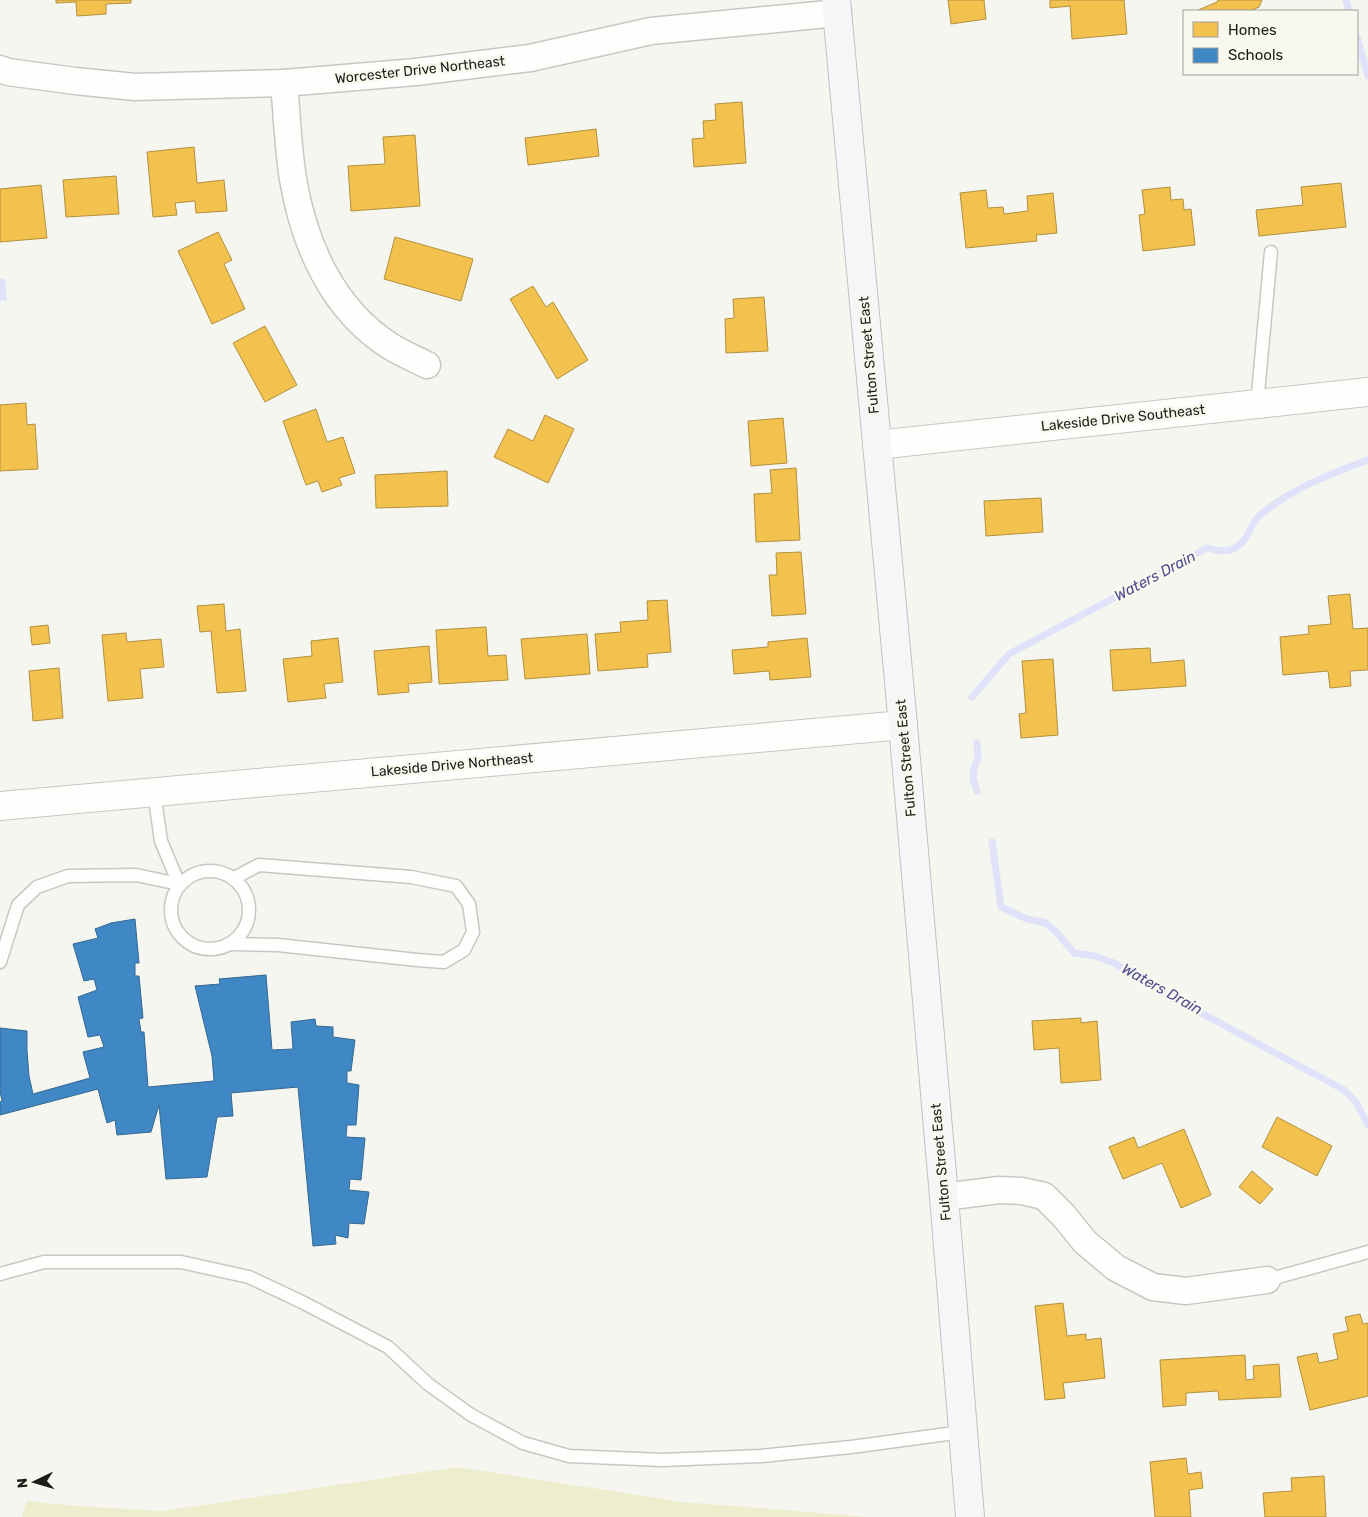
<svg xmlns="http://www.w3.org/2000/svg" width="1368" height="1517" font-family="Rubik,sans-serif">
	<rect width="100%" height="100%" fill="#f6f6f1"/>
	<polygon fill="#eeedce" points="457,1467 683,1502 869,1517 22,1517 27,1501 76,1506 163,1511"/>
	<polygon fill="#e0e2f9" points="0,279 5,279 7,300 0,301"/>
	<g fill="#f2c14e" stroke="#b2903e">
		<polygon points="56,0 131,0 131,3 106,4 106,14 77,16 76,2 56,3"/>
		<polygon points="948,0 984,0 986,19 951,24"/>
		<polygon points="1050,0 1124,0 1127,34 1072,39 1070,6 1050,8"/>
		<polygon points="1218,0 1262,0 1259,7 1250,11 1196,11 1217,2"/>
		<polygon points="742,102 746,163 694,167 692,139 704,138 703,121 716,120 715,104"/>
		<polygon points="596,129 599,156 528,165 525,138"/>
		<polygon points="415,135 420,206 351,211 348,166 385,164 383,137"/>
		<polygon points="194,147 197,183 224,180 227,211 196,213 195,201 175,203 177,215 153,217 147,152"/>
		<polygon points="116,176 119,214 66,217 63,180"/>
		<polygon points="1341,183 1346,227 1259,236 1256,210 1303,205 1301,187"/>
		<polygon points="41,185 47,238 0,242 0,189"/>
		<polygon points="1170,187 1171,200 1183,199 1184,210 1191,209 1195,245 1143,251 1139,215 1145,214 1142,190"/>
		<polygon points="986,190 988,208 1003,207 1004,214 1028,211 1027,196 1053,193 1057,233 1036,235 1037,241 966,248 960,193"/>
		<polygon points="218,232 232,260 224,264 245,309 212,324 178,251"/>
		<polygon points="395,237 473,259 461,301 384,279"/>
		<polygon points="533,286 546,307 553,302 588,360 557,379 510,299"/>
		<polygon points="764,297 768,351 726,353 725,319 734,318 733,299"/>
		<polygon points="265,326 297,385 265,402 233,343"/>
		<polygon points="26,403 27,425 35,424 38,469 0,471 0,405"/>
		<polygon points="316,409 327,442 343,437 355,473 339,478 342,485 322,492 318,481 306,485 283,421"/>
		<polygon points="545,415 574,429 548,483 494,457 508,429 533,441"/>
		<polygon points="783,418 787,463 751,466 748,421"/>
		<polygon points="796,468 800,540 756,542 754,494 772,493 770,470"/>
		<polygon points="447,471 448,506 376,508 375,475"/>
		<polygon points="1041,498 1043,532 986,536 984,501"/>
		<polygon points="801,552 806,614 772,616 769,575 777,575 776,553"/>
		<polygon points="1350,594 1353,629 1368,628 1368,670 1350,671 1351,686 1330,688 1328,671 1283,675 1280,637 1309,634 1308,626 1331,624 1328,596"/>
		<polygon points="667,600 671,652 647,654 648,667 598,671 595,634 621,632 620,622 648,620 647,601"/>
		<polygon points="224,604 226,631 240,629 246,691 217,693 211,631 200,632 197,606"/>
		<polygon points="48,625 50,643 32,645 30,627"/>
		<polygon points="486,627 488,656 506,655 508,680 439,684 436,630"/>
		<polygon points="126,633 127,642 161,639 164,667 140,669 143,698 108,701 102,635"/>
		<polygon points="587,634 590,674 525,679 521,639"/>
		<polygon points="338,638 343,682 324,684 326,698 288,702 283,659 312,656 311,641"/>
		<polygon points="807,638 811,677 770,680 769,671 734,674 732,650 768,647 768,642"/>
		<polygon points="429,646 432,682 408,684 409,692 378,695 374,651"/>
		<polygon points="1150,648 1151,663 1184,660 1186,686 1113,691 1110,650"/>
		<polygon points="1053,659 1058,735 1021,738 1019,714 1026,713 1022,661"/>
		<polygon points="59,668 63,718 33,721 29,671"/>
		<polygon points="1081,1018 1081,1023 1097,1021 1101,1080 1061,1083 1059,1048 1034,1050 1032,1021"/>
		<polygon points="1277,1117 1332,1146 1317,1176 1262,1147"/>
		<polygon points="1184,1129 1211,1195 1181,1208 1162,1163 1123,1179 1109,1147 1134,1137 1138,1148"/>
		<polygon points="1252,1171 1273,1189 1260,1204 1239,1187"/>
		<polygon points="1063,1303 1067,1336 1086,1334 1086,1340 1101,1338 1105,1378 1063,1383 1065,1398 1045,1400 1035,1306"/>
		<polygon points="1360,1314 1363,1324 1368,1323 1368,1396 1310,1410 1297,1357 1317,1353 1319,1363 1338,1359 1333,1334 1348,1331 1345,1317"/>
		<polygon points="1245,1355 1246,1380 1254,1379 1253,1366 1279,1364 1281,1397 1219,1400 1218,1391 1186,1393 1186,1405 1163,1407 1160,1360"/>
		<polygon points="1186,1458 1188,1474 1201,1472 1203,1488 1189,1490 1191,1517 1155,1517 1150,1462"/>
		<polygon points="1324,1476 1326,1517 1265,1517 1263,1493 1292,1491 1291,1478"/>
	</g>
	<polygon fill="#3f88c5" stroke="#346891" points="135,919 139,963 135,963 135,976 139,976 143,1018 139,1019 141,1032 144,1032 148,1087 214,1081 212,1056 195,986 220,984 219,979 266,975 272,1050 293,1049 291,1022 315,1019 316,1026 333,1027 333,1037 355,1040 351,1071 347,1071 347,1083 359,1085 356,1125 347,1125 346,1137 365,1138 361,1180 350,1179 349,1190 369,1192 364,1224 349,1223 348,1238 335,1235 336,1244 313,1246 298,1087 231,1093 233,1116 217,1117 207,1177 166,1179 159,1105 151,1132 117,1135 115,1120 107,1123 98,1089 0,1115 0,1102 2,1101 0,1091 0,1028 27,1031 27,1051 29,1076 33,1094 90,1078 83,1052 104,1047 100,1035 88,1037 78,997 97,990 94,979 84,981 73,944 98,938 95,929 111,923"/>
	<g fill="none" stroke-linecap="round" stroke-linejoin="round">
		<g stroke="#e0e2f9" stroke-width="7">
			<polyline points="1346,0 1349,11"/>
			<polyline points="1357,37 1368,76"/>
			<path d="M972,697L1009,654L1207,548C1215,550 1225,553 1233,549C1249,542 1249,525 1259,516C1291,489 1329,474 1368,460"/>
			<polyline points="977,743 978,758 974,768 973,779 977,791"/>
			<polyline points="992,842 1001,907 1027,919 1046,923 1058,934 1074,953 1095,956 1114,963 1138,979 1344,1090 1356,1102 1368,1125"/>
		</g>
		<defs>
			<g id="lane">
				<polyline points="1257,404 1271,252"/>
				<polyline points="154,792 161,841 179,884"/>
				<circle cx="210" cy="910" r="39"/>
				<polyline points="231,944 278,945 417,960 444,962 464,950 473,932 469,904 456,886 411,877 259,865 234,878"/>
				<polyline points="0,962 18,905 37,887 68,876 136,875 179,884"/>
				<polyline points="0,1274 44,1262 181,1262 249,1277 302,1302 388,1347 428,1384 471,1415 523,1443 569,1456 662,1460 761,1456 851,1447 962,1432"/>
				<polyline points="1267,1280 1368,1252"/>
			</g>
			<g id="street">
				<polyline points="0,69 8,72 75,81 135,87 284,83 416,72 530,58 651,31 838,13"/>
				<path d="M284,83C287,115 288,148 293,179C304,244 332,309 390,346C401,353 415,359 427,365"/>
				<polyline points="944,1197 999,1190 1022,1191 1044,1196 1064,1216 1085,1242 1116,1268 1153,1287 1186,1291 1267,1280"/>
			</g>
			<g id="secondary">
				<polyline points="877,445 1368,392"/>
				<polyline points="0,806 903,725"/>
			</g>
			<polyline id="primary" points="836,0 903,725 944,1197 970,1517"/>
		</defs>
		<use href="#lane" stroke="#c7c7c3" stroke-width="15"/>
		<use href="#street" stroke="#c7c7c3" stroke-width="29"/>
		<use href="#secondary" stroke="#c7c7c3" stroke-width="30"/>
		<use href="#primary" stroke="#c1c1c4" stroke-width="30"/>
		<use href="#lane" stroke="#fefefd" stroke-width="12"/>
		<use href="#street" stroke="#fefefd" stroke-width="26"/>
		<use href="#secondary" stroke="#fefefd" stroke-width="28"/>
		<use href="#primary" stroke="#f6f6f8" stroke-width="28"/>
	</g>
	<g text-anchor="middle" dominant-baseline="central" stroke-width="5" stroke-linejoin="round" paint-order="stroke">
		<g font-size="14" fill="#1c1c18" stroke="#f8f8ef">
			<text transform="translate(420 70) rotate(-6)">Worcester Drive Northeast</text>
			<text transform="translate(869 355) rotate(-95)">Fulton Street East</text>
			<text transform="translate(1123 418) rotate(-6)">Lakeside Drive Southeast</text>
			<text transform="translate(906 758) rotate(-95)">Fulton Street East</text>
			<text transform="translate(452 765) rotate(-5)">Lakeside Drive Northeast</text>
			<text transform="translate(941 1162) rotate(-95)">Fulton Street East</text>
		</g>
		<g font-size="15" font-style="italic" fill="#4f4d92" stroke="#f8f8ef">
			<text transform="translate(1155 576) rotate(-28)">Waters Drain</text>
			<text transform="translate(1162 989) rotate(29)">Waters Drain</text>
		</g>
	</g>
	<rect x="1183" y="10" width="175" height="65" fill="#f8f8ef" stroke="#a0a099"/>
	<rect x="1193" y="22" width="25" height="15" fill="#f2c14e" stroke="#a0a099"/>
	<text x="1228" y="35" font-size="15" fill="#1c1c18">Homes</text>
	<rect x="1193" y="48" width="25" height="15" fill="#3f88c5" stroke="#a0a099"/>
	<text x="1228" y="60" font-size="15" fill="#1c1c18">Schools</text>
	<g transform="translate(35 1482) rotate(265)" stroke="#f8f8ef" stroke-width="4" paint-order="stroke">
	<path d="M0-4L9 19L0 12L-9 19Z" fill="#1c1c18"/>
	<text y="-8" font-size="14" font-weight="bold" text-anchor="middle" fill="#1c1c18">N</text>
	</g>
</svg>
